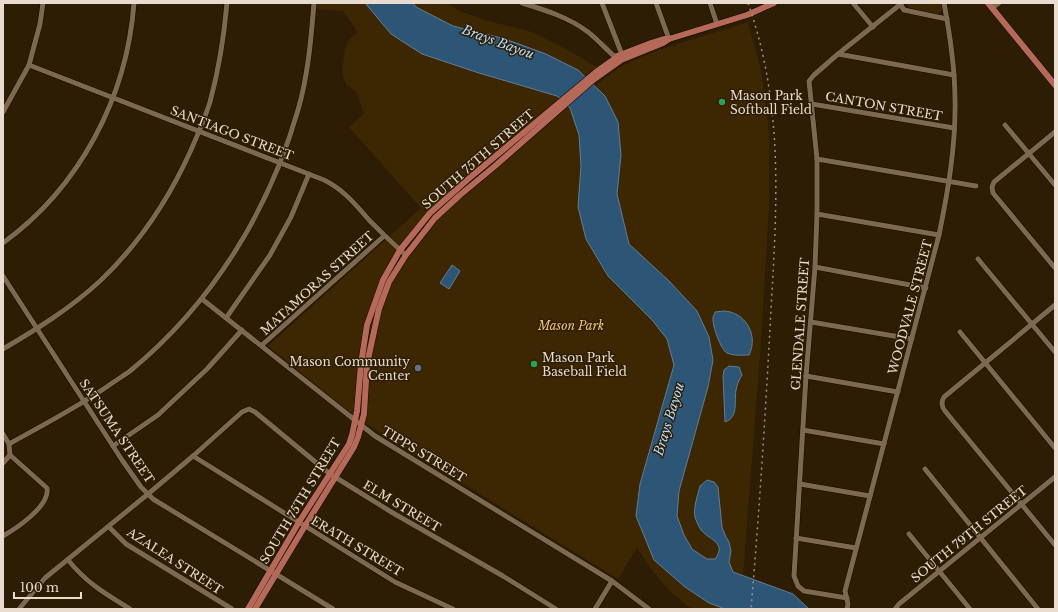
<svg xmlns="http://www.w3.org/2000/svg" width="1058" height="612" font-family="'Libre Baskerville',serif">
	<rect width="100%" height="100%" fill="#2d1d05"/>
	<g fill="#3d2602">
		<path d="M315,3H447L460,11L485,20L532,32L566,49L597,67L558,96L570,108C586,94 607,74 626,64C662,46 709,35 748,22L761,70L769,131V208L760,356L743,576L717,566L709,603L725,609H694L686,605L667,588L652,570L637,548L618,579L357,418L268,346L421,208L349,127L364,114L356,92L346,84L342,72L345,49L350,39L358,32L343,11L315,9Z"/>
		<polygon points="908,3 941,3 943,10 938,14 911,9 908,6"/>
	</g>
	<g fill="#2c5576" stroke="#647e90">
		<path d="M365,3H413L416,7L453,26L505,39L546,54L578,70L605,96L618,122L621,155L617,194L629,244L669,281L697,311L709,337L713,360L708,387L679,491L677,516L684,535L692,549L707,559H715C727,543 710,540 702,531C699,528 696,520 695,517C693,507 698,495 700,486L707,480L714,482L718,487L722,527L725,535L729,542L731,551L729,562L733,572L793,594L809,609H725L709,603L685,587L654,560L636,516L640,484L674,365L667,339L653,321L608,276L586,239L578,207L581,166L579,135L570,108L557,96L479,73L422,54L391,34Z"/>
		<polygon points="452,265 460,271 449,289 440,283"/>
		<path d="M724,311C745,312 759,335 749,355C742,355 734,356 727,353C721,350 712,325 713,318C713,316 715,314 715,312Z"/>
		<path d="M729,366L739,367L742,375C739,379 737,385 736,390C734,402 739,417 725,422L723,376L724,370Z"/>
	</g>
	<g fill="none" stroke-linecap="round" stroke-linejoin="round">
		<defs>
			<g id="minor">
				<path d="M522,3C545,10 568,17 588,32C597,39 605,48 614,56L620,55L621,52L602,3"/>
				<polyline points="656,3 669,39"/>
				<polyline points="710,3 717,24"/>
				<polyline points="853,3 873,27"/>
				<polyline points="900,4 904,10 947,19"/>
				<polyline points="992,8 999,3"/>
				<polyline points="838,54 954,75"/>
				<path d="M29,65L324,180C343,189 356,205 370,221C382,233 393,244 406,255"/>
				<polyline points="812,104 954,128"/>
				<polyline points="3,112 29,65 40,24 43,3"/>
				<polyline points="1005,125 1055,185"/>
				<polyline points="1055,132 994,182 992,187 993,193 1055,268"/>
				<polyline points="817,159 976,186"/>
				<polyline points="817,214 939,235"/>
				<path d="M3,243C80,187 127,97 134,3"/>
				<polyline points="978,259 1055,352"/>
				<polyline points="815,267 926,288"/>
				<polyline points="3,276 122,460 141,487 153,499 333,609"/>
				<polyline points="202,299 375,436 612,581 649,609"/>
				<path d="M1055,305L944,397C941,402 941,406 945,411L1055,545"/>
				<polyline points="226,318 270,255 291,217 309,174"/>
				<polyline points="811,322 912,339"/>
				<polyline points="960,332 1055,448"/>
				<polyline points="262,345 384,236"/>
				<path d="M3,349C37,329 71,308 100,281C139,244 169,199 191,150C198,134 205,118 210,102C219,69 224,37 227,3"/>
				<polyline points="806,376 898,392"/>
				<polyline points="803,430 884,444"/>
				<polyline points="3,434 9,444 10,455 3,463"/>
				<path d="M9,444C43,425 76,408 108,386C115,381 123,376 130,371C212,304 269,211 298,110C308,76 311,39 314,3"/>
				<polyline points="113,446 158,415 207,369 242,330"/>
				<polyline points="193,456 395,582 453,609"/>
				<polyline points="925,469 1038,609"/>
				<polyline points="800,484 870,496"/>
				<polyline points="109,527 126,544 232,609"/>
				<polyline points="909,534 970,609"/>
				<path d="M3,536C17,528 50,506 47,488L10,455"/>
				<polyline points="796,538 856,548"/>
				<path d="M68,560C88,584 104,593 130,609"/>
				<polyline points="847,598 804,591 798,586 794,576 806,376 815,267 817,214 817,159 809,81 814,75 838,54 902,3"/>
				<polyline points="19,609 45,578 148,494 193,456 242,412 249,409 255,412 330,474 393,513 503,576 556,609"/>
				<polyline points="595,609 612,581"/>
				<path d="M847,609L848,604L845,591L939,235C948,191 956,145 955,100C955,67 950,35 944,3"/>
				<polyline points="895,609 899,604 1055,477"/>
			</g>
			<g id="major">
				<polyline points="988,3 1055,85"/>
				<polyline points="248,609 299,522 349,444 352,435 357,411 361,364 367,325 383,280 400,250 430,213 467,180 596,72 620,55 651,43 664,39 669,39"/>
				<polyline points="255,609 305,526 354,447 358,437 364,414 367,364 375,327 379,309 389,282 406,255 435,218 460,195 495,166 593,80 621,60 663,43 669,39 747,15 774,3"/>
			</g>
		</defs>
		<use href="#minor" stroke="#150700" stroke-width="6"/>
		<use href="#major" stroke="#150700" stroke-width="7"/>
		<use href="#minor" stroke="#7c694f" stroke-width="5"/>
		<use href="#major" stroke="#b46959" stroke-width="6"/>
		<path stroke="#a09381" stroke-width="1.5" stroke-dasharray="2 4" stroke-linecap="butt" d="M748,3C786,111 776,216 770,328C765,421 759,515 751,609"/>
	</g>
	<g fill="#2e9e5b" stroke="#2d1d05" stroke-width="1.5">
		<circle cx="722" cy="102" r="4"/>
		<circle cx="534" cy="364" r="4"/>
	</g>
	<circle fill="#5c6f8a" stroke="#2d1d05" stroke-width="1.5" cx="418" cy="368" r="4"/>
	<g text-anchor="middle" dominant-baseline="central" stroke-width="3" stroke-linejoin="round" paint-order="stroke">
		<g font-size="12" fill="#e7dccd" stroke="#2d1d05" text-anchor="start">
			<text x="730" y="95">Mason Park<tspan x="730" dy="14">Softball Field</tspan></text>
			<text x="542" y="357">Mason Park<tspan x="542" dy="14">Baseball Field</tspan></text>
			<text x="410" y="361" text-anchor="end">Mason Community<tspan x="410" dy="14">Center</tspan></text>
		</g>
		<g font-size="12" fill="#e7dccd" stroke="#2d1d05">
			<text transform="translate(884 106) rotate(10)">CANTON STREET</text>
			<text transform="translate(232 133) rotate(21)">SANTIAGO STREET</text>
			<text transform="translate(478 159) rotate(-41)">SOUTH 75TH STREET</text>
			<text transform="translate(317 283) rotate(-42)">MATAMORAS STREET</text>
			<text transform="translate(910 307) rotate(-75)">WOODVALE STREET</text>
			<text transform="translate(800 324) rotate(-86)">GLENDALE STREET</text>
			<text transform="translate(117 431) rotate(56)">SATSUMA STREET</text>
			<text transform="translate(424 454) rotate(31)">TIPPS STREET</text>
			<text transform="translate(300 501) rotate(-59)">SOUTH 75TH STREET</text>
			<text transform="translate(402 506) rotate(31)">ELM STREET</text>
			<text transform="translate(969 534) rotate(-39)">SOUTH 79TH STREET</text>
			<text transform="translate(357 546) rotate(31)">ERATH STREET</text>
			<text transform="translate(175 561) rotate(33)">AZALEA STREET</text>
		</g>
		<g font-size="12" font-style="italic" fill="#f0c07c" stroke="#2d1d05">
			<text x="571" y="325">Mason Park</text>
		</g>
		<g font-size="13" font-style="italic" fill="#b7ddfe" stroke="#2d1d05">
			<text transform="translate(498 42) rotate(20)">Brays Bayou</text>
			<text transform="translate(669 419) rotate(-73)">Brays Bayou</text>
		</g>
	</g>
	<rect width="1058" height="612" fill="none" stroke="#e7dccd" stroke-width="8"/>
	<path d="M14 592v6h67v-6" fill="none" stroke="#e7dccd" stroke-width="2"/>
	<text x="20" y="592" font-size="12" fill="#e7dccd" stroke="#2d1d05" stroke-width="3" paint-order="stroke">100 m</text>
</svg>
